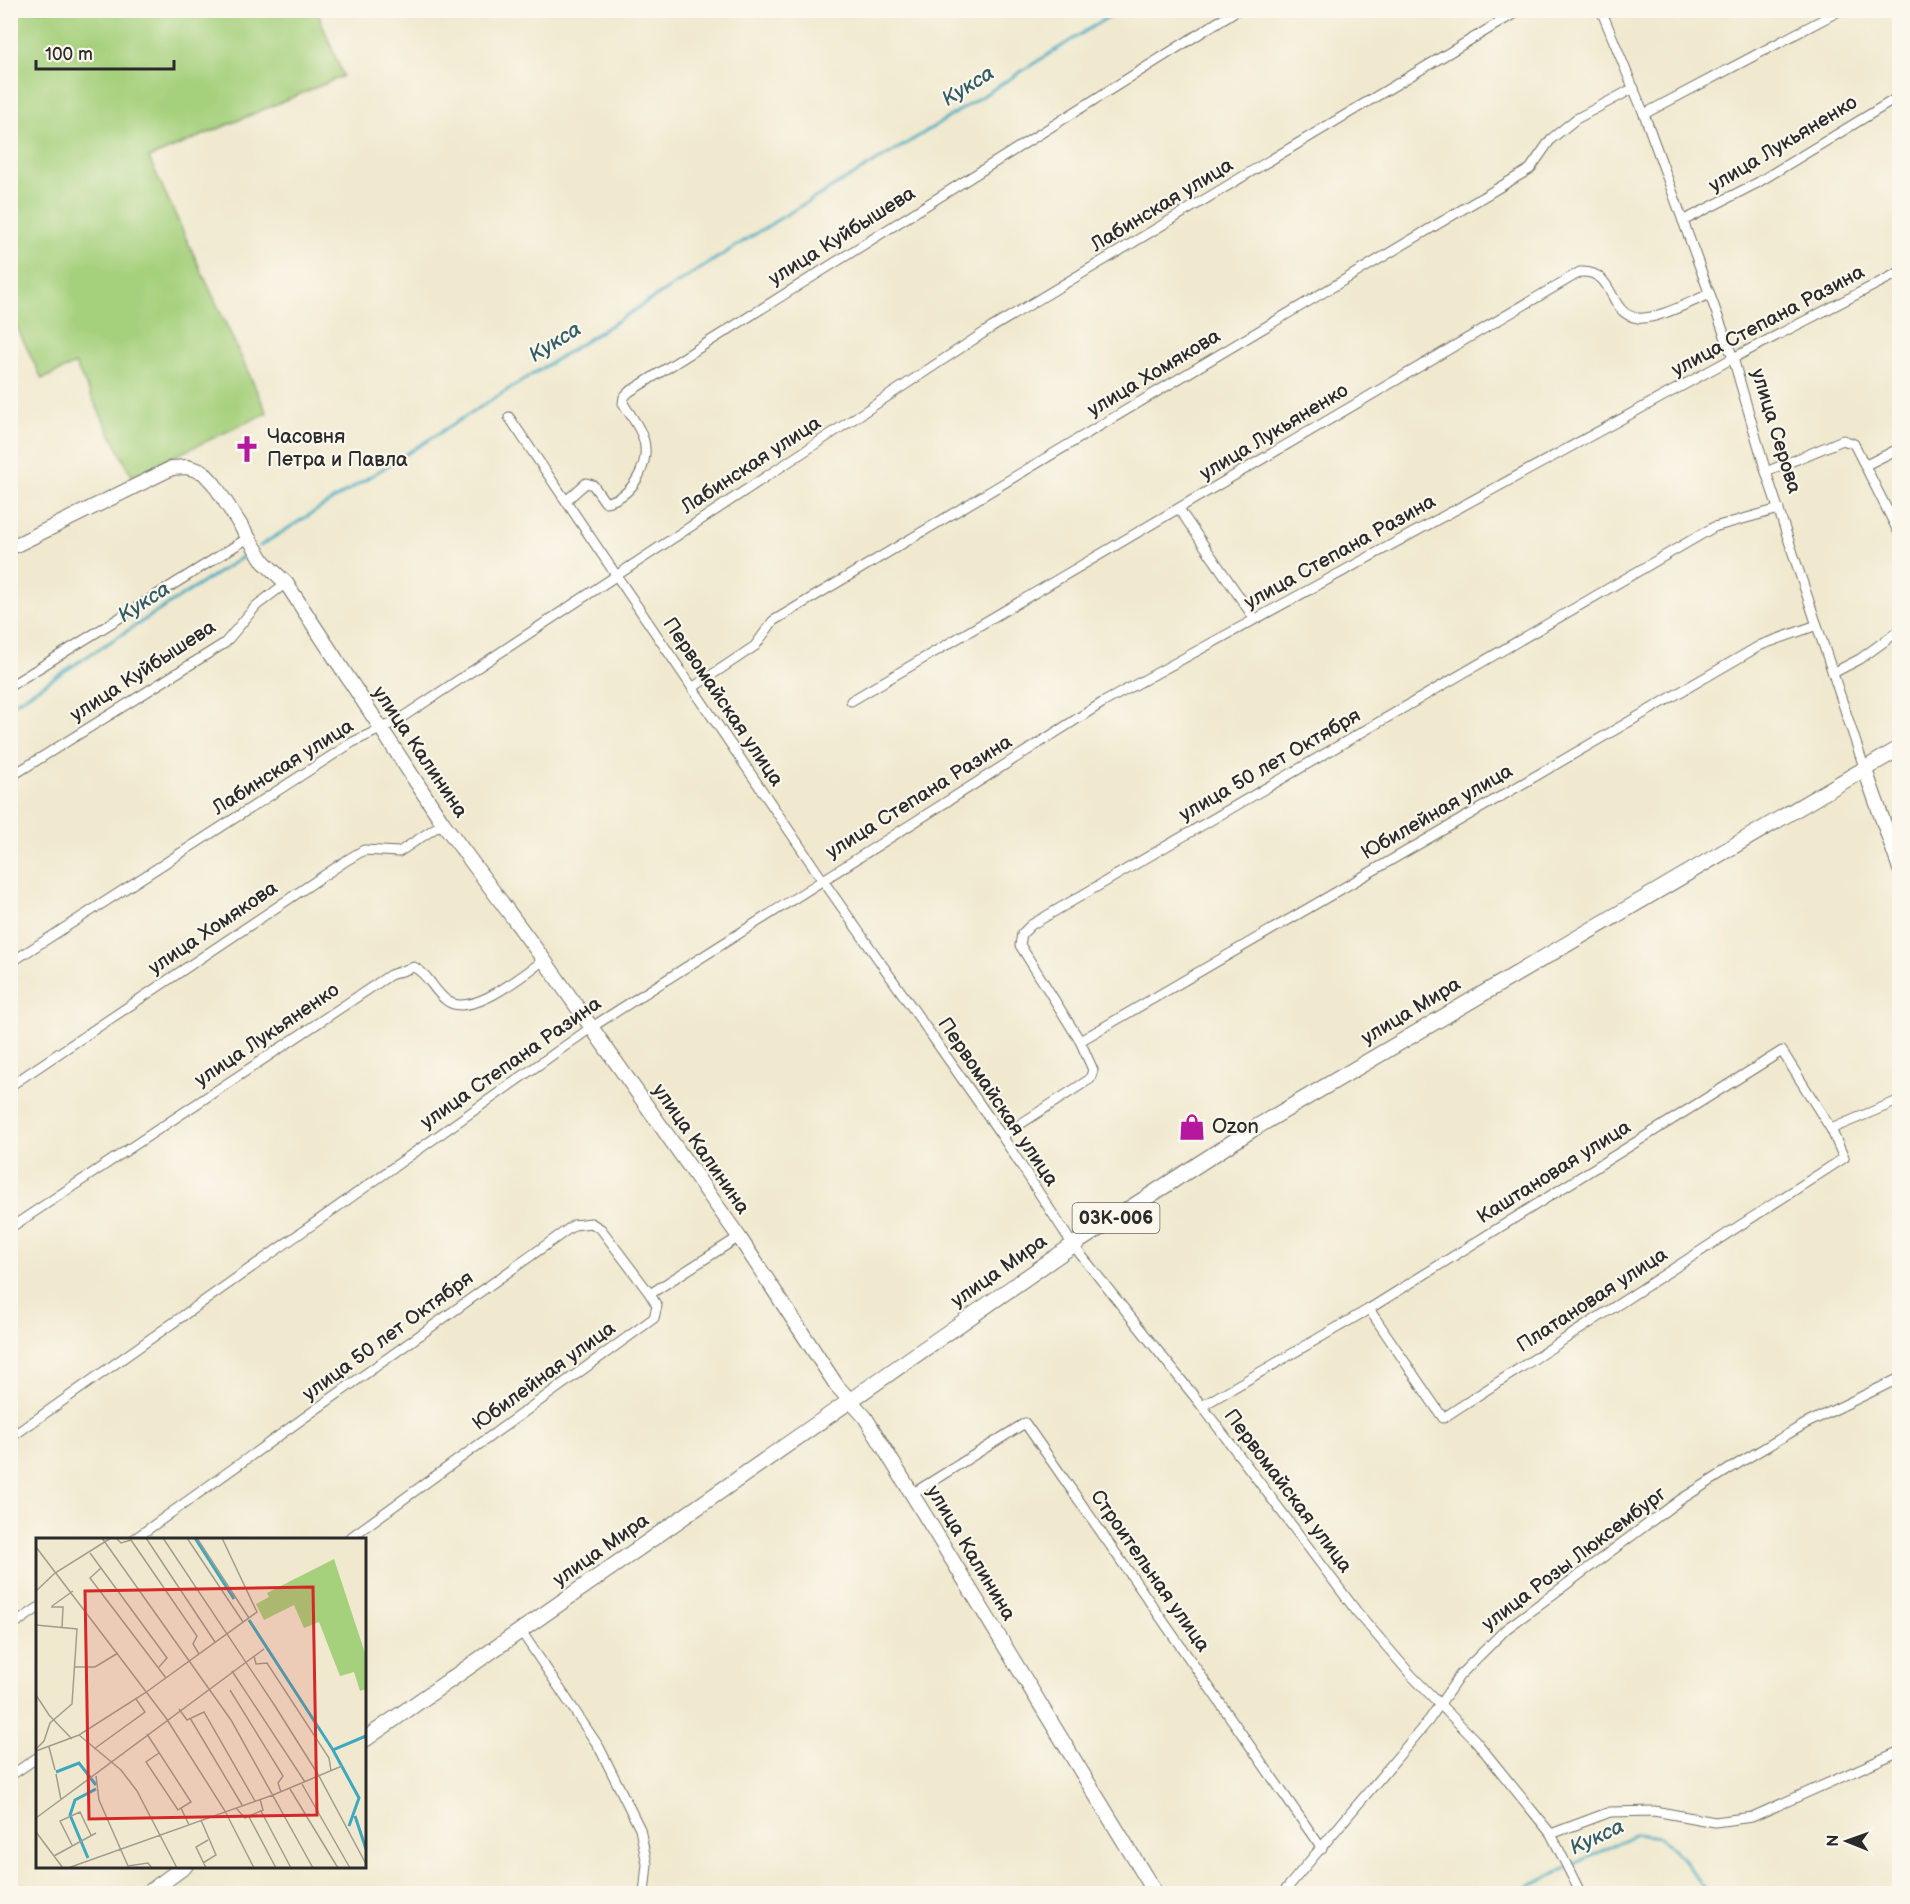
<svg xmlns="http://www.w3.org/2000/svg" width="1910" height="1904" font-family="'Balsamiq Sans',sans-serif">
	<rect width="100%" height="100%" fill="#fbf7ec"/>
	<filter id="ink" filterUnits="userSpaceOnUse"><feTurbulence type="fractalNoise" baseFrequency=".0167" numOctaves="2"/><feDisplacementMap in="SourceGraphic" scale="12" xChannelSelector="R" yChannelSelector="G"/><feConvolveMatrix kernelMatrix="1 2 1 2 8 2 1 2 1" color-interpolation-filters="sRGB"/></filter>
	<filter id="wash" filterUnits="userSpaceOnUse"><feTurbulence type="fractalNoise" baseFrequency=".008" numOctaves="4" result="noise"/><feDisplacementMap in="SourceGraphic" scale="24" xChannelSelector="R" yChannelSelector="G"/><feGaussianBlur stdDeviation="1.35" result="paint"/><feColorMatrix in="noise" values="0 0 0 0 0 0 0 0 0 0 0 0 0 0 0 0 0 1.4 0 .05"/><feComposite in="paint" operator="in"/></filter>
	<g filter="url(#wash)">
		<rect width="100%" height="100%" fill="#f0e9cf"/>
		<polygon fill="#a5d07c" stroke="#687e54" stroke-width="1.5" points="11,10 317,11 343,76 149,158 267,413 132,476 75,364 42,379 11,315"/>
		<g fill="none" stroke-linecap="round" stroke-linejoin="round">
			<g stroke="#3ea8be" stroke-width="3">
				<polyline points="260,546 779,219 919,136 1119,10"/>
				<polyline points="10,706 252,551"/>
				<polyline points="1514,1894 1636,1834 1660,1837 1684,1860 1708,1894"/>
			</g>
		</g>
	</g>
	<g filter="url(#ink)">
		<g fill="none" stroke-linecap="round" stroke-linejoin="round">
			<defs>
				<g id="street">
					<polyline points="1601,10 1644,114 1733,358 1766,472 1864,767"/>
					<polyline points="1644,114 1841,10"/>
					<polyline points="1683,221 1757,183 1900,96"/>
					<polyline points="509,417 822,879 1002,1136 1073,1245 1202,1406 1357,1612 1412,1676 1475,1740 1551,1834 1581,1894"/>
					<polyline points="1866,465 1900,448"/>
					<polyline points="1766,472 1843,440 1854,444 1900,535"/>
					<path d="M567,500L586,483L593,485L605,502C631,499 650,466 644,441C641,428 630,415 623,403L624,397L629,392L1237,10"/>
					<polyline points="1179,509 1254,618"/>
					<polyline points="1833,673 1860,659 1900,630"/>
					<polyline points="10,686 248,538"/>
					<polyline points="692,688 755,646 773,621 1530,169 1551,139 1576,119 1634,88"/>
					<path d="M851,701L1580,272C1617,270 1606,314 1638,318C1657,320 1692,301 1710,294"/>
					<polyline points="10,777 225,643 256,606 286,583"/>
					<polyline points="10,963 353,742 395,722 991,328 1520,10"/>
					<polyline points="1080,1041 1761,645 1817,625"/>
					<polyline points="10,1086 347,860 364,850 399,852 443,823"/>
					<polyline points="1002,1136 1090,1079 1093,1070 1080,1041 1020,945 1022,934 1031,925 1714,527 1779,509"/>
					<path d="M10,1228L390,975L414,967C429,975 433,990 446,1000C470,1020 524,974 544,960"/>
					<polyline points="1369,1309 1443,1418 1844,1158 1831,1129"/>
					<polyline points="1202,1406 1369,1309 1782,1051 1831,1129 1900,1100"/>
					<polyline points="10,1438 592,1027 1102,703 1733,358 1900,272"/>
					<polyline points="912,1494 1025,1423 1322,1849"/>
					<polyline points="133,1540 574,1225 591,1223 601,1229 650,1294"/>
					<polyline points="347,1540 654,1318 657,1306 650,1294 739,1237"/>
					<polyline points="10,1627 38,1608"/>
					<polyline points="521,1631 599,1747 640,1829 647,1864 644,1894"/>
					<polyline points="10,1776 38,1757"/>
					<polyline points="1551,1834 1610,1812 1654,1811 1715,1822 1752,1817 1900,1751"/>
					<polyline points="1282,1894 1429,1720 1460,1675 1506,1629 1680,1500 1739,1463 1805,1424 1900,1378"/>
				</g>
				<g id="secondary">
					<polyline points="10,548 172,468 187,467 203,472 214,484 264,562 286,583 443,823 544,960 739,1237 837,1386 865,1417 1156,1894"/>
					<polyline points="1864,767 1900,869"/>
				</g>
				<g id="primary">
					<polyline points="364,1740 1073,1245 1253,1129 1900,748"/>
					<polyline points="147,1894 185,1866"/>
				</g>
			</defs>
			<use href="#street" stroke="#706e64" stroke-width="11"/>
			<use href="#secondary" stroke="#706e64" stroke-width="16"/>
			<use href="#primary" stroke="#706e64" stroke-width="17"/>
			<use href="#street" stroke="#fff" stroke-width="9"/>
			<use href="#secondary" stroke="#fff" stroke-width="14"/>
			<use href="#primary" stroke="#fff" stroke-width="15"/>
		</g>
	</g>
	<defs>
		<symbol id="church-bare" viewBox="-9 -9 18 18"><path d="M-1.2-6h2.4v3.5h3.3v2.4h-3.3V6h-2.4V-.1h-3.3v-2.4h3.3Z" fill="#b5179e" stroke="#fbf7ec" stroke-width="2.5" paint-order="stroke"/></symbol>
		<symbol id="shop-bare" viewBox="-9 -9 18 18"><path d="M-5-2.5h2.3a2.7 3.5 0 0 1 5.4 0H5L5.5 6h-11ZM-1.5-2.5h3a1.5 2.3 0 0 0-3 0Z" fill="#b5179e" stroke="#fbf7ec" stroke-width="2.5" paint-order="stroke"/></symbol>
	</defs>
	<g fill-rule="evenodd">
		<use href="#church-bare" x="228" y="430" width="38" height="38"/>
		<use href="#shop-bare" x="1173" y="1108" width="38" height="38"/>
	</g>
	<g text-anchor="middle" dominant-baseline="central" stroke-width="4.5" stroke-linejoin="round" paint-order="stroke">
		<rect fill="#fbf7ec" stroke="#696865" stroke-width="1.5" x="1072.5" y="1203" width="87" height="30" rx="4.5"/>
		<g font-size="18" font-weight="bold" fill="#2b2b2b">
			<text x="1116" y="1218">03К-006</text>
		</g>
		<g font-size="20" fill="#2b2b2b" stroke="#fbf7ec">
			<text transform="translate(1783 144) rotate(-31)">улица Лукьяненко</text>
			<text transform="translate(1162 205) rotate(-31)">Лабинская улица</text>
			<text transform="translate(842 236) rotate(-32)">улица Куйбышева</text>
			<text transform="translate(1768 321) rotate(-28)">улица Степана Разина</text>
			<text transform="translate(1154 373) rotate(-31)">улица Хомякова</text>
			<text transform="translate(1776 431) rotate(73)">улица Серова</text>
			<text transform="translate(1274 432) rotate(-31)">улица Лукьяненко</text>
			<text transform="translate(751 465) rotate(-33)">Лабинская улица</text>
			<text transform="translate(1340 552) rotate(-29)">улица Степана Разина</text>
			<text transform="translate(143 671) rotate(-33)">улица Куйбышева</text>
			<text transform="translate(723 702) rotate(56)">Первомайская улица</text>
			<text transform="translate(420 752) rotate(56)">улица Калинина</text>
			<text transform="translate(1270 765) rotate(-30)">улица 50 лет Октября</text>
			<text transform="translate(283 767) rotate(-32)">Лабинская улица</text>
			<text transform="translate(919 797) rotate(-32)">улица Степана Разина</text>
			<text transform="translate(1437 812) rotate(-30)">Юбилейная улица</text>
			<text transform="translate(213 928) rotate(-34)">улица Хомякова</text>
			<text transform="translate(1411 1011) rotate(-31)">улица Мира</text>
			<text transform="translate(267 1035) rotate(-34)">улица Лукьяненко</text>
			<text transform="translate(511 1063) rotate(-35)">улица Степана Разина</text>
			<text transform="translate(998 1102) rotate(56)">Первомайская улица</text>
			<text transform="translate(701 1149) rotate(55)">улица Калинина</text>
			<text transform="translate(1554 1172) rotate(-32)">Каштановая улица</text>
			<text transform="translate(999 1271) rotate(-35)">улица Мира</text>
			<text transform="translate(1592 1300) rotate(-33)">Платановая улица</text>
			<text transform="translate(388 1336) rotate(-36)">улица 50 лет Октября</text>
			<text transform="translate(544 1376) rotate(-36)">Юбилейная улица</text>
			<text transform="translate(1288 1491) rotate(53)">Первомайская улица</text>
			<text transform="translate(601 1550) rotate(-35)">улица Мира</text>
			<text transform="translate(971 1553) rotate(59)">улица Калинина</text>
			<text transform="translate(1574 1559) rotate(-37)">улица Розы Люксембург</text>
			<text transform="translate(1150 1571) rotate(55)">Строительная улица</text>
		</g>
		<g font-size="20" fill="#2b2b2b" stroke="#fbf7ec" text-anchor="start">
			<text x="267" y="437">Часовня<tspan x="267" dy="23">Петра и Павла</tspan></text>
			<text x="1212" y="1127">Ozon</text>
		</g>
		<g font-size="21" font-style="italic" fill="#335d66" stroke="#fbf7ec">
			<text transform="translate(968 86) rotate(-32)">Кукса</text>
			<text transform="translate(555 342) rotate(-32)">Кукса</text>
			<text transform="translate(144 602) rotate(-33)">Кукса</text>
			<text transform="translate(1597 1837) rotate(-25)">Кукса</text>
		</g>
	</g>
	<g transform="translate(36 1538)">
		<rect width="330" height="330" fill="#f0e9cf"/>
		<path d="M298,21L330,118V151L324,153L318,134L304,138L283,84L268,90L258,67L228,82L220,66L233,59L231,55Z" fill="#a5d07c"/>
		<path fill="none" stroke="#3ea8be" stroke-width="3" d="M159,0L198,61M213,82L297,212L330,198M297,212L323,260L313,288M20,234L43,225L60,247M319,278L330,311M52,320L34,277L39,262L60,251"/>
		<path fill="none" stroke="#a19d8d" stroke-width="1.5" d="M66,0L195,182L277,330M80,0L85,5L95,2L161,98L157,106L163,116M110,0L179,104M127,0L239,168L283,238L330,326M151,0L207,84M161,0L213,80M0,9L130,180L189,273L218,330M54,15L131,120L123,129M65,30L54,40L130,140M0,53L19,35L75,0M16,68L37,53M15,69H27L26,90M0,87L41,91L36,166L14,185L8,203L0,211M218,118L220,126L231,125L293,220L295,233M39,129H59L82,115M196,133L269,244M194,152L247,238L242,245L245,254M0,157L13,177L36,201M143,171L151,182L168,174L219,263M154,180L206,267M111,196L155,264L145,270L153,287M43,197L85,232L101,253L141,330M13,209L19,232M58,211L109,174L100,161M0,213L43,197L109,155L221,74L186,0M123,215L110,224L142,272L145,270M20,236L25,262M60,238L63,262L92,328L112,325L116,330M266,246L314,330M254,251L302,330M200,270L209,280L227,272L224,261M225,273L255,330M213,279L240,330M0,280L228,111M165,282L180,317L167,325M0,294L27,330M36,307L24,283L35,278L44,274L55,297M18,318L60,295M32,330L237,257L306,228M170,330L160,309L172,302"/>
		<path fill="#d62828" fill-opacity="0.15" stroke="#d62828" stroke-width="3" d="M277,49L281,277L53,281L49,53Z"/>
		<rect width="330" height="330" fill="none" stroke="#2b2b2b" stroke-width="3"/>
	</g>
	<rect width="1910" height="1904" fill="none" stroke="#fbf7ec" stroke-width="36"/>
	<g transform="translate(1847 1841) rotate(271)" stroke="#fbf7ec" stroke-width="4.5" paint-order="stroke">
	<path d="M0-4.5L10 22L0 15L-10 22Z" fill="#2b2b2b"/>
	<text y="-9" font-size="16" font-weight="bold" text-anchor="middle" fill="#2b2b2b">N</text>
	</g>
	<path d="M36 60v9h138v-9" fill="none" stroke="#2b2b2b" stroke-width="3"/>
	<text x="45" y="60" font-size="18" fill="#2b2b2b" stroke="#fbf7ec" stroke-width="4.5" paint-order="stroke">100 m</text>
</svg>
